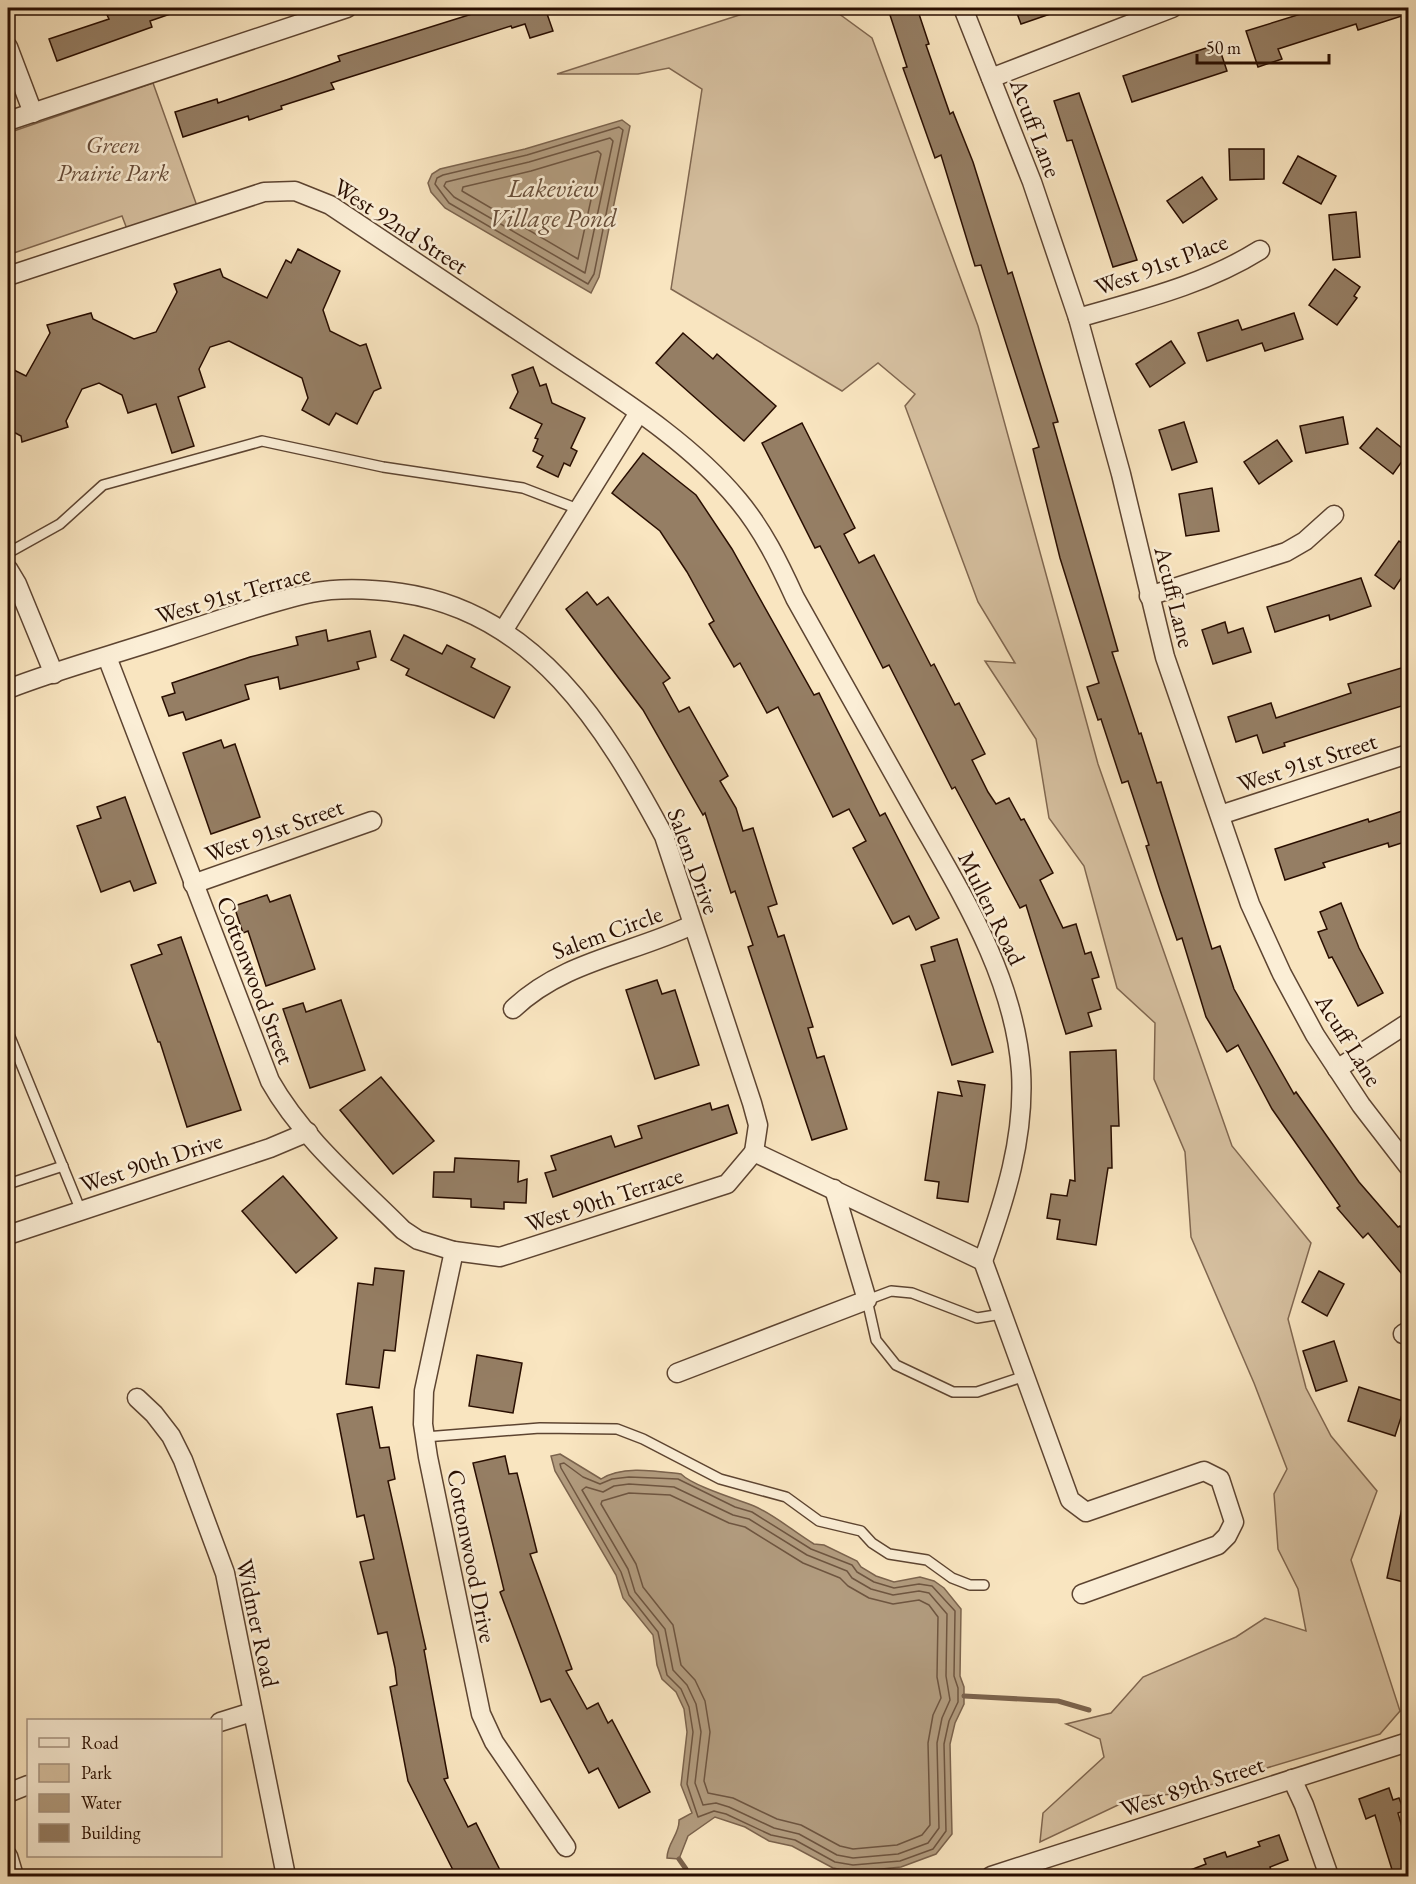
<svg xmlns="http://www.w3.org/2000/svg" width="1416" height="1884" font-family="'EB Garamond',serif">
	<rect width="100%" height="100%" fill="#f9e5c0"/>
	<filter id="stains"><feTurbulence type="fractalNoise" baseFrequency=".00333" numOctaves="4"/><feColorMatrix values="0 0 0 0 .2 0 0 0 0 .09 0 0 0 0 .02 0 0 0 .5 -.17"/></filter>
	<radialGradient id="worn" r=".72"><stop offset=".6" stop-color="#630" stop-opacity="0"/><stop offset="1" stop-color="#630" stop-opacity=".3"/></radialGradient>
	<g fill="#d6c0a0" stroke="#806750" stroke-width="1.5">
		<polygon points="761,8 831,8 872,38 978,326 1098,764 1232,1146 1311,1243 1288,1319 1306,1388 1331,1436 1377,1491 1351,1560 1400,1711 1380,1734 1180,1794 1137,1796 1040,1842 1043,1813 1104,1757 1100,1739 1066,1724 1111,1713 1143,1677 1236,1637 1265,1618 1306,1631 1298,1589 1278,1549 1274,1494 1287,1469 1254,1383 1191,1237 1185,1152 1154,1079 1155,1023 1117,988 1084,866 1049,818 1036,739 985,661 1015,663 978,602 905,406 915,394 878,363 842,391 671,289 702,89 669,68 638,74 557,74"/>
		<polygon points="153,83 197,206 127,229 122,216 8,255 8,133"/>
	</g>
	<g fill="#b29c7f" stroke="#7b634d" stroke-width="1.5">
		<polygon points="622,120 630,126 599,277 591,293 445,208 431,192 428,183 432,174 440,169 525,149"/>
		<path d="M560,1454L601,1479C622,1465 656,1471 681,1474C693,1486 736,1499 754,1506C775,1515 794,1532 814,1544L824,1545L857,1561L861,1567L876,1576L894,1582L920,1577L934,1581L944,1588L961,1609L960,1676L964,1687V1704L955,1723L950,1744L952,1834L936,1854L901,1867L853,1872L833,1868L792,1846L769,1841L745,1827L715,1817L688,1836L679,1859L667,1858C667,1843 680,1834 679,1820L692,1813L681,1785L687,1732L684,1709L676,1692L662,1679L657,1665L653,1635L623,1598L616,1575L555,1471L551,1456Z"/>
	</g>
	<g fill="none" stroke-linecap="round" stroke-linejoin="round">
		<g stroke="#6e5540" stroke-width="1.5">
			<polygon points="619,127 623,130 594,274 588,284 449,203 435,184 437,178 443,175 527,155"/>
			<polygon points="610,138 613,141 585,273 454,197 444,186 446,182 529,162"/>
			<polygon points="598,151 601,154 578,259 462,191 463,187 531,171"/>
			<polygon points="564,1463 583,1477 600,1484 612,1479 629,1477 678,1479 735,1507 752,1512 811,1549 852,1565 857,1572 874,1582 894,1588 919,1584 932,1586 955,1611 954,1676 958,1688 958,1702 949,1721 944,1744 946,1831 933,1849 900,1861 853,1865 835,1862 795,1840 771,1835 726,1814 714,1811 698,1817 687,1784 693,1732 689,1707 681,1689 667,1675 658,1632 629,1595 621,1572 561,1468 560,1464"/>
			<polygon points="629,1484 674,1487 733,1515 749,1519 807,1555 847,1571 852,1578 871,1589 893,1595 919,1591 929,1593 947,1614 946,1676 950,1700 942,1718 937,1743 939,1828 928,1843 898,1854 853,1858 837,1855 799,1834 774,1828 729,1807 716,1803 703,1805 695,1783 701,1732 696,1704 687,1685 673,1670 665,1629 635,1592 628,1569 582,1490 586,1487 603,1492 614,1486"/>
			<polygon points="629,1493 670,1495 729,1523 745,1527 803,1563 840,1578 848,1586 869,1598 893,1604 919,1600 929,1605 938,1617 937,1677 941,1698 933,1715 928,1743 930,1825 922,1835 897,1845 853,1849 840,1846 801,1825 777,1819 733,1798 708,1793 704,1781 710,1732 705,1701 695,1680 681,1665 673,1625 643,1587 636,1564 601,1504 602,1501"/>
		</g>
		<g stroke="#7b634d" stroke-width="5">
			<polyline points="964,1696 1058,1701 1089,1710"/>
			<polyline points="679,1859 686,1869 686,1876"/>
		</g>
	</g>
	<g fill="#957e64" stroke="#290e01" stroke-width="1.5">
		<polygon points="129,8 182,8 182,10 150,21 152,27 57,61 49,39 109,19 107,15"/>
		<polygon points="491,8 545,8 553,31 530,38 525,24 512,28 511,26 331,83 334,89 281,106 282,109 249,120 248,116 183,137 175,112 217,99 218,103 289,79 340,61 338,56"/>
		<polygon points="903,8 917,8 929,44 926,45 950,114 953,112 973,162 1008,274 1012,272 1058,422 1053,423 1118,651 1112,652 1139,734 1141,733 1157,783 1161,782 1212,949 1220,946 1234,989 1294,1094 1296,1092 1359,1182 1398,1227 1400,1226 1408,1236 1408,1266 1401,1273 1368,1233 1363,1238 1337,1208 1340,1206 1272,1109 1238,1045 1227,1052 1206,1017 1182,938 1177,940 1160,890 1146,846 1149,845 1128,781 1122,783 1101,719 1098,720 1087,687 1099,683 1060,558 1033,449 1039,447 981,265 975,266 941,155 935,158 903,68 907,67 889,12"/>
		<polygon points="1015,8 1062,8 1062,10 1021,24"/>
		<polygon points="1320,8 1408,8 1408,14 1358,30 1356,24 1278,49 1282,59 1258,67 1246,31"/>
		<polygon points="1218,44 1227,71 1132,102 1123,76"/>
		<polygon points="1079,93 1137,260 1113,267 1072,140 1067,141 1054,101"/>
		<polygon points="1229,149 1264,149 1264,179 1230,180"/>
		<polygon points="1298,156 1336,176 1321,204 1283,183"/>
		<polygon points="1202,177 1217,199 1183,223 1167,201"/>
		<polygon points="1356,212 1360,257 1333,260 1329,215"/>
		<polygon points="298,249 340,271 323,310 330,331 360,346 366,344 381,388 374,391 357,424 336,413 329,425 302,410 308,398 302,378 229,341 210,347 199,369 205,387 178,397 194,446 172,453 156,404 128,413 122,395 99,383 82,389 66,421 68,427 22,442 21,436 8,429 8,367 26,376 50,333 47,325 91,313 93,319 134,339 156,332 177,292 174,284 220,269 223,277 267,298 286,260 291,263"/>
		<polygon points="1335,269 1360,287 1354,296 1357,298 1337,325 1309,305"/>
		<polygon points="1294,313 1303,339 1265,351 1262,343 1207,361 1198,333 1238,320 1242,330"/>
		<polygon points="683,333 713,359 717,354 776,406 744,441 656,363"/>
		<polygon points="1171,341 1185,363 1150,387 1136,364"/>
		<polygon points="533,367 540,386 546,384 552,403 585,418 571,448 577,451 570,466 564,463 558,477 537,467 543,456 533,451 538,439 535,438 542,424 510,408 518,392 512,375"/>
		<polygon points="1343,417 1348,444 1306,453 1300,426"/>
		<polygon points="1184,422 1197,462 1172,470 1159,430"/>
		<polygon points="802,423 855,528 844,534 859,563 874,555 931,666 934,664 955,705 959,703 985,754 972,760 988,792 996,804 1009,798 1021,820 1024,819 1053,873 1040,880 1063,928 1076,924 1085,954 1091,952 1099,977 1092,979 1101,1009 1088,1013 1092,1026 1066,1034 1026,905 1020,908 955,787 952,789 889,665 883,668 820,546 815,548 762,443"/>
		<polygon points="1377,428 1408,453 1393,474 1360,448"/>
		<polygon points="1277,440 1292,461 1259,484 1244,462"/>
		<polygon points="643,453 696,495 732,549 814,695 819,693 880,816 885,813 939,918 916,930 909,916 893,924 853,848 866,841 849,809 833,817 778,707 767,713 740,663 734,667 709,624 714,621 687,572 660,531 612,493"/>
		<polygon points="1212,488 1219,531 1186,536 1179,494"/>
		<polygon points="1399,541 1408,548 1408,568 1394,589 1375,575"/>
		<polygon points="1361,578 1371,606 1330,620 1329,615 1275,632 1267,607"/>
		<polygon points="587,592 597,605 608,597 670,678 663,683 679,712 689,707 728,776 720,781 736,808 743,831 753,828 777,904 768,907 778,937 784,935 813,1027 808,1028 817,1058 824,1056 847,1129 812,1140 748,947 753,945 735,891 731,893 705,813 703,815 643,710 566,609"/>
		<polygon points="1225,622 1228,633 1243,628 1251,652 1213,664 1202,630"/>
		<polygon points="326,630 328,641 370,631 376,657 357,662 359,669 280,689 278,677 245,685 249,699 186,720 183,712 169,716 162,697 175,693 172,683 250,657 298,645 296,637"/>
		<polygon points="404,635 442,654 447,645 475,659 471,667 510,687 494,718 406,675 409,669 391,660"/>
		<polygon points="1408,666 1408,704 1284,743 1285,746 1263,753 1257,735 1236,742 1228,717 1271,703 1276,718 1351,693 1348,684"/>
		<polygon points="221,740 224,748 235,744 260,817 211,834 183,753"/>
		<polygon points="125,797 156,883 134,891 130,881 101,892 77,826 101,818 97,807"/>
		<polygon points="1408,809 1408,841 1389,847 1388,843 1323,863 1325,867 1285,880 1275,849 1368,819 1369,822"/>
		<polygon points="267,895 270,902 290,895 315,969 266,986 248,931 243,933 234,906"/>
		<polygon points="1341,903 1359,948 1383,993 1358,1006 1332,957 1329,958 1318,932 1327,929 1320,912"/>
		<polygon points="181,937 241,1110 187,1127 160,1042 158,1042 131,965 162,954 158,945"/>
		<polygon points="957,939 993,1052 952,1065 921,965 935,961 931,947"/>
		<polygon points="657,980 662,994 675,990 699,1065 655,1079 626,990"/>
		<polygon points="341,1000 365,1070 310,1088 283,1009 303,1003 306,1012"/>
		<polygon points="1116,1050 1119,1126 1111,1126 1112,1168 1108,1168 1096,1245 1057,1239 1060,1220 1047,1218 1051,1194 1067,1196 1070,1180 1075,1181 1070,1052"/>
		<polygon points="381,1077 434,1141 393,1174 340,1110"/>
		<polygon points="958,1081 985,1085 968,1202 937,1198 939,1182 925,1180 938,1092 962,1096"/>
		<polygon points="710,1103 712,1110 728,1105 737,1133 553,1197 545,1173 556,1170 551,1156 611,1136 615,1147 642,1138 638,1126"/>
		<polygon points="455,1158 519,1161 518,1182 527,1179 526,1203 504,1202 504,1209 471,1207 471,1199 433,1197 434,1172 454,1172"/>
		<polygon points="283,1176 337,1238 296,1273 242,1211"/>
		<polygon points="375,1268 404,1271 395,1351 384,1350 379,1388 346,1384 358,1283 373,1285"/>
		<polygon points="1319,1271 1344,1284 1327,1316 1302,1302"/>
		<polygon points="1334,1341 1347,1381 1316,1391 1303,1351"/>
		<polygon points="477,1355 522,1363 513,1413 469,1406"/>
		<polygon points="1359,1387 1406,1402 1395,1436 1348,1421"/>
		<polygon points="372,1407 380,1448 389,1447 395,1479 388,1481 426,1649 424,1650 448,1778 444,1779 468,1827 476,1823 503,1876 456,1876 408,1781 390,1687 397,1685 395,1668 387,1632 378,1634 360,1562 374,1559 364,1515 357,1517 337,1414"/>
		<polygon points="505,1456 509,1474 517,1473 537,1552 530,1554 572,1669 566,1671 587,1709 598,1703 608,1723 612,1720 650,1792 619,1808 598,1768 589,1773 550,1699 541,1702 500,1592 504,1590 473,1463"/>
		<polygon points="1402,1508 1408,1509 1408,1583 1387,1578"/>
		<polygon points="1389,1788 1393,1800 1399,1798 1404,1811 1398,1813 1408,1848 1408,1876 1394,1876 1375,1815 1366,1819 1359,1799"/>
		<polygon points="1279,1835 1288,1860 1270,1867 1272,1874 1264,1876 1175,1876 1206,1864 1204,1859 1225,1852 1227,1857 1260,1846 1258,1842"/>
	</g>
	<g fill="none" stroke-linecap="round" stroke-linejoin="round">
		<defs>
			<g id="service">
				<polyline points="8,553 60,524 103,485 262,441 383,467 523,488 578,509"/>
				<polyline points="8,1032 81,1211"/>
				<polyline points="8,1184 63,1166"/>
				<polyline points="1002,1314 977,1318 912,1293 891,1291 867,1300 876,1340 896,1365 953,1392 977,1392 1025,1376"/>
				<polyline points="425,1437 540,1428 617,1429 643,1439 720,1479 786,1497 819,1521 861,1531 872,1543 889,1554 927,1560 952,1578 970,1585 984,1585"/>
			</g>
			<g id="minor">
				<polyline points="963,8 1032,182 1078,318 1121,474 1165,657 1250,904 1282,974 1315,1035 1361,1105 1408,1166"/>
				<polyline points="8,47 33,113"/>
				<polyline points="991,78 1172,8"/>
				<polyline points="8,121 347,8"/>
				<path d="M8,276L264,192L295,191L330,205C404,254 478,304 553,354C617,397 688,440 738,500C763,530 779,563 795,598C834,668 874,738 913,808C959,890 1014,974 1021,1071C1025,1138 1005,1199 983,1261L754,1152"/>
				<path d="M1078,318C1140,300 1204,285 1260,250"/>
				<polyline points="8,569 17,584 54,674"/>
				<polyline points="1149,596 1286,552 1305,541 1334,515"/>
				<polyline points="503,631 638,414"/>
				<path d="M107,657L270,1081C302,1138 357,1184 403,1230L418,1240L454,1251L500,1257L727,1184L754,1152"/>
				<path d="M8,689C62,668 120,653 176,634C220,620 265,603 311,593C341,587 372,589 401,593C535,612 605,726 664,836L752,1103L758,1125L754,1152"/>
				<polyline points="1220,815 1408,754"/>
				<polyline points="193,884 372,821"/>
				<path d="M513,1009C563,961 631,954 692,925"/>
				<polyline points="1337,1069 1408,1023"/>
				<polyline points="8,1235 270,1148 308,1132"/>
				<polyline points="454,1251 424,1391 423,1424 428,1457 481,1714 494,1742 566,1847"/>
				<polyline points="983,1261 1070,1500 1086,1512 1204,1471 1220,1479 1234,1522 1227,1536 1218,1545 1082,1594"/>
				<polyline points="1403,1334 1408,1331"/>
				<polyline points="677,1373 867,1300 834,1189"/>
				<polyline points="137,1398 154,1414 171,1436 183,1460 225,1573 286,1876"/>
				<polyline points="220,1722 252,1712"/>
				<polyline points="1292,1779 1304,1805 1329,1876"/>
				<polyline points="8,1793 28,1785"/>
				<polyline points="8,1856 14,1876"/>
				<polyline points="991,1876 1408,1742"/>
			</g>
		</defs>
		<use href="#service" stroke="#5d4431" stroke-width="12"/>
		<use href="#minor" stroke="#5d4431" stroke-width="21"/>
		<use href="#service" stroke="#fbeed6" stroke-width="9"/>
		<use href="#minor" stroke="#fbeed6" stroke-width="18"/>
	</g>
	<g text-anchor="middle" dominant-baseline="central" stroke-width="5" stroke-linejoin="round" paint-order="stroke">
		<g font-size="24" fill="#290e01" stroke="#fbeed6">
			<text transform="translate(1036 128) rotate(69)">Acuff Lane</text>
			<text transform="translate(401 226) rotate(33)">West 92nd Street</text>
			<text transform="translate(1161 264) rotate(-20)">West 91st Place</text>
			<text transform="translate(233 594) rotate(-16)">West 91st Terrace</text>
			<text transform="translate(1175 597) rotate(76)">Acuff Lane</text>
			<text transform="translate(1307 762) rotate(-18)">West 91st Street</text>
			<text transform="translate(274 830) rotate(-20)">West 91st Street</text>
			<text transform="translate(694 861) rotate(70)">Salem Drive</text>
			<text transform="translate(992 908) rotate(64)">Mullen Road</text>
			<text transform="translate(607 932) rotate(-20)">Salem Circle</text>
			<text transform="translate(256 980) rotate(69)">Cottonwood Street</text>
			<text transform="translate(1349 1040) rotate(58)">Acuff Lane</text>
			<text transform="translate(151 1162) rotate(-18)">West 90th Drive</text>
			<text transform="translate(604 1199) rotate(-18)">West 90th Terrace</text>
			<text transform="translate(472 1556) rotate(79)">Cottonwood Drive</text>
			<text transform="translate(258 1623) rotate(78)">Widmer Road</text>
			<text transform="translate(1192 1786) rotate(-18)">West 89th Street</text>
		</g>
		<g font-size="24" font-style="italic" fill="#664c39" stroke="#fbeed6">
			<text x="113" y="144">Green<tspan x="113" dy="28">Prairie Park</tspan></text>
		</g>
		<g font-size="26" font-style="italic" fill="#674e3a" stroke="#fbeed6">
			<text x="553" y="188">Lakeview<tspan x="553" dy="30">Village Pond</tspan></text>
		</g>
	</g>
	<rect width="1416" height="1884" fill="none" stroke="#f9e5c0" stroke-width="30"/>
	<rect x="9" y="9" width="1398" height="1866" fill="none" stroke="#290e01" stroke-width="3"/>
	<rect x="15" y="15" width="1386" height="1854" fill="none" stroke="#290e01" stroke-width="1.5"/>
	<rect x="27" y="1719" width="195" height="138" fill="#fbeed6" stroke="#a79481" stroke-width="1.5"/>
	<rect x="39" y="1738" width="30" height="9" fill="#fbeed6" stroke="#a79481" stroke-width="1.5"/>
	<text x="81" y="1749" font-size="18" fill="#290e01">Road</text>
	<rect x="39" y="1764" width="30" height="18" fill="#d6c0a0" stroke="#a79481" stroke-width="1.5"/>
	<text x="81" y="1779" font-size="18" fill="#290e01">Park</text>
	<rect x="39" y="1794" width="30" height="18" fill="#b29c7f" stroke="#a79481" stroke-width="1.5"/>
	<text x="81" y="1809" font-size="18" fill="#290e01">Water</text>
	<rect x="39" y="1824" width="30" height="18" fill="#957e64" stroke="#a79481" stroke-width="1.5"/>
	<text x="81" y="1839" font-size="18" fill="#290e01">Building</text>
	<path d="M1197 54v9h132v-9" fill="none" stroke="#290e01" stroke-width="3"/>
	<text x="1206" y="54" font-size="18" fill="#290e01" stroke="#fbeed6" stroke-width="4.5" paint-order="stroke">50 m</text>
	<rect width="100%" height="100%" filter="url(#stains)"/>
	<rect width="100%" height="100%" fill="url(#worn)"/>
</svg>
